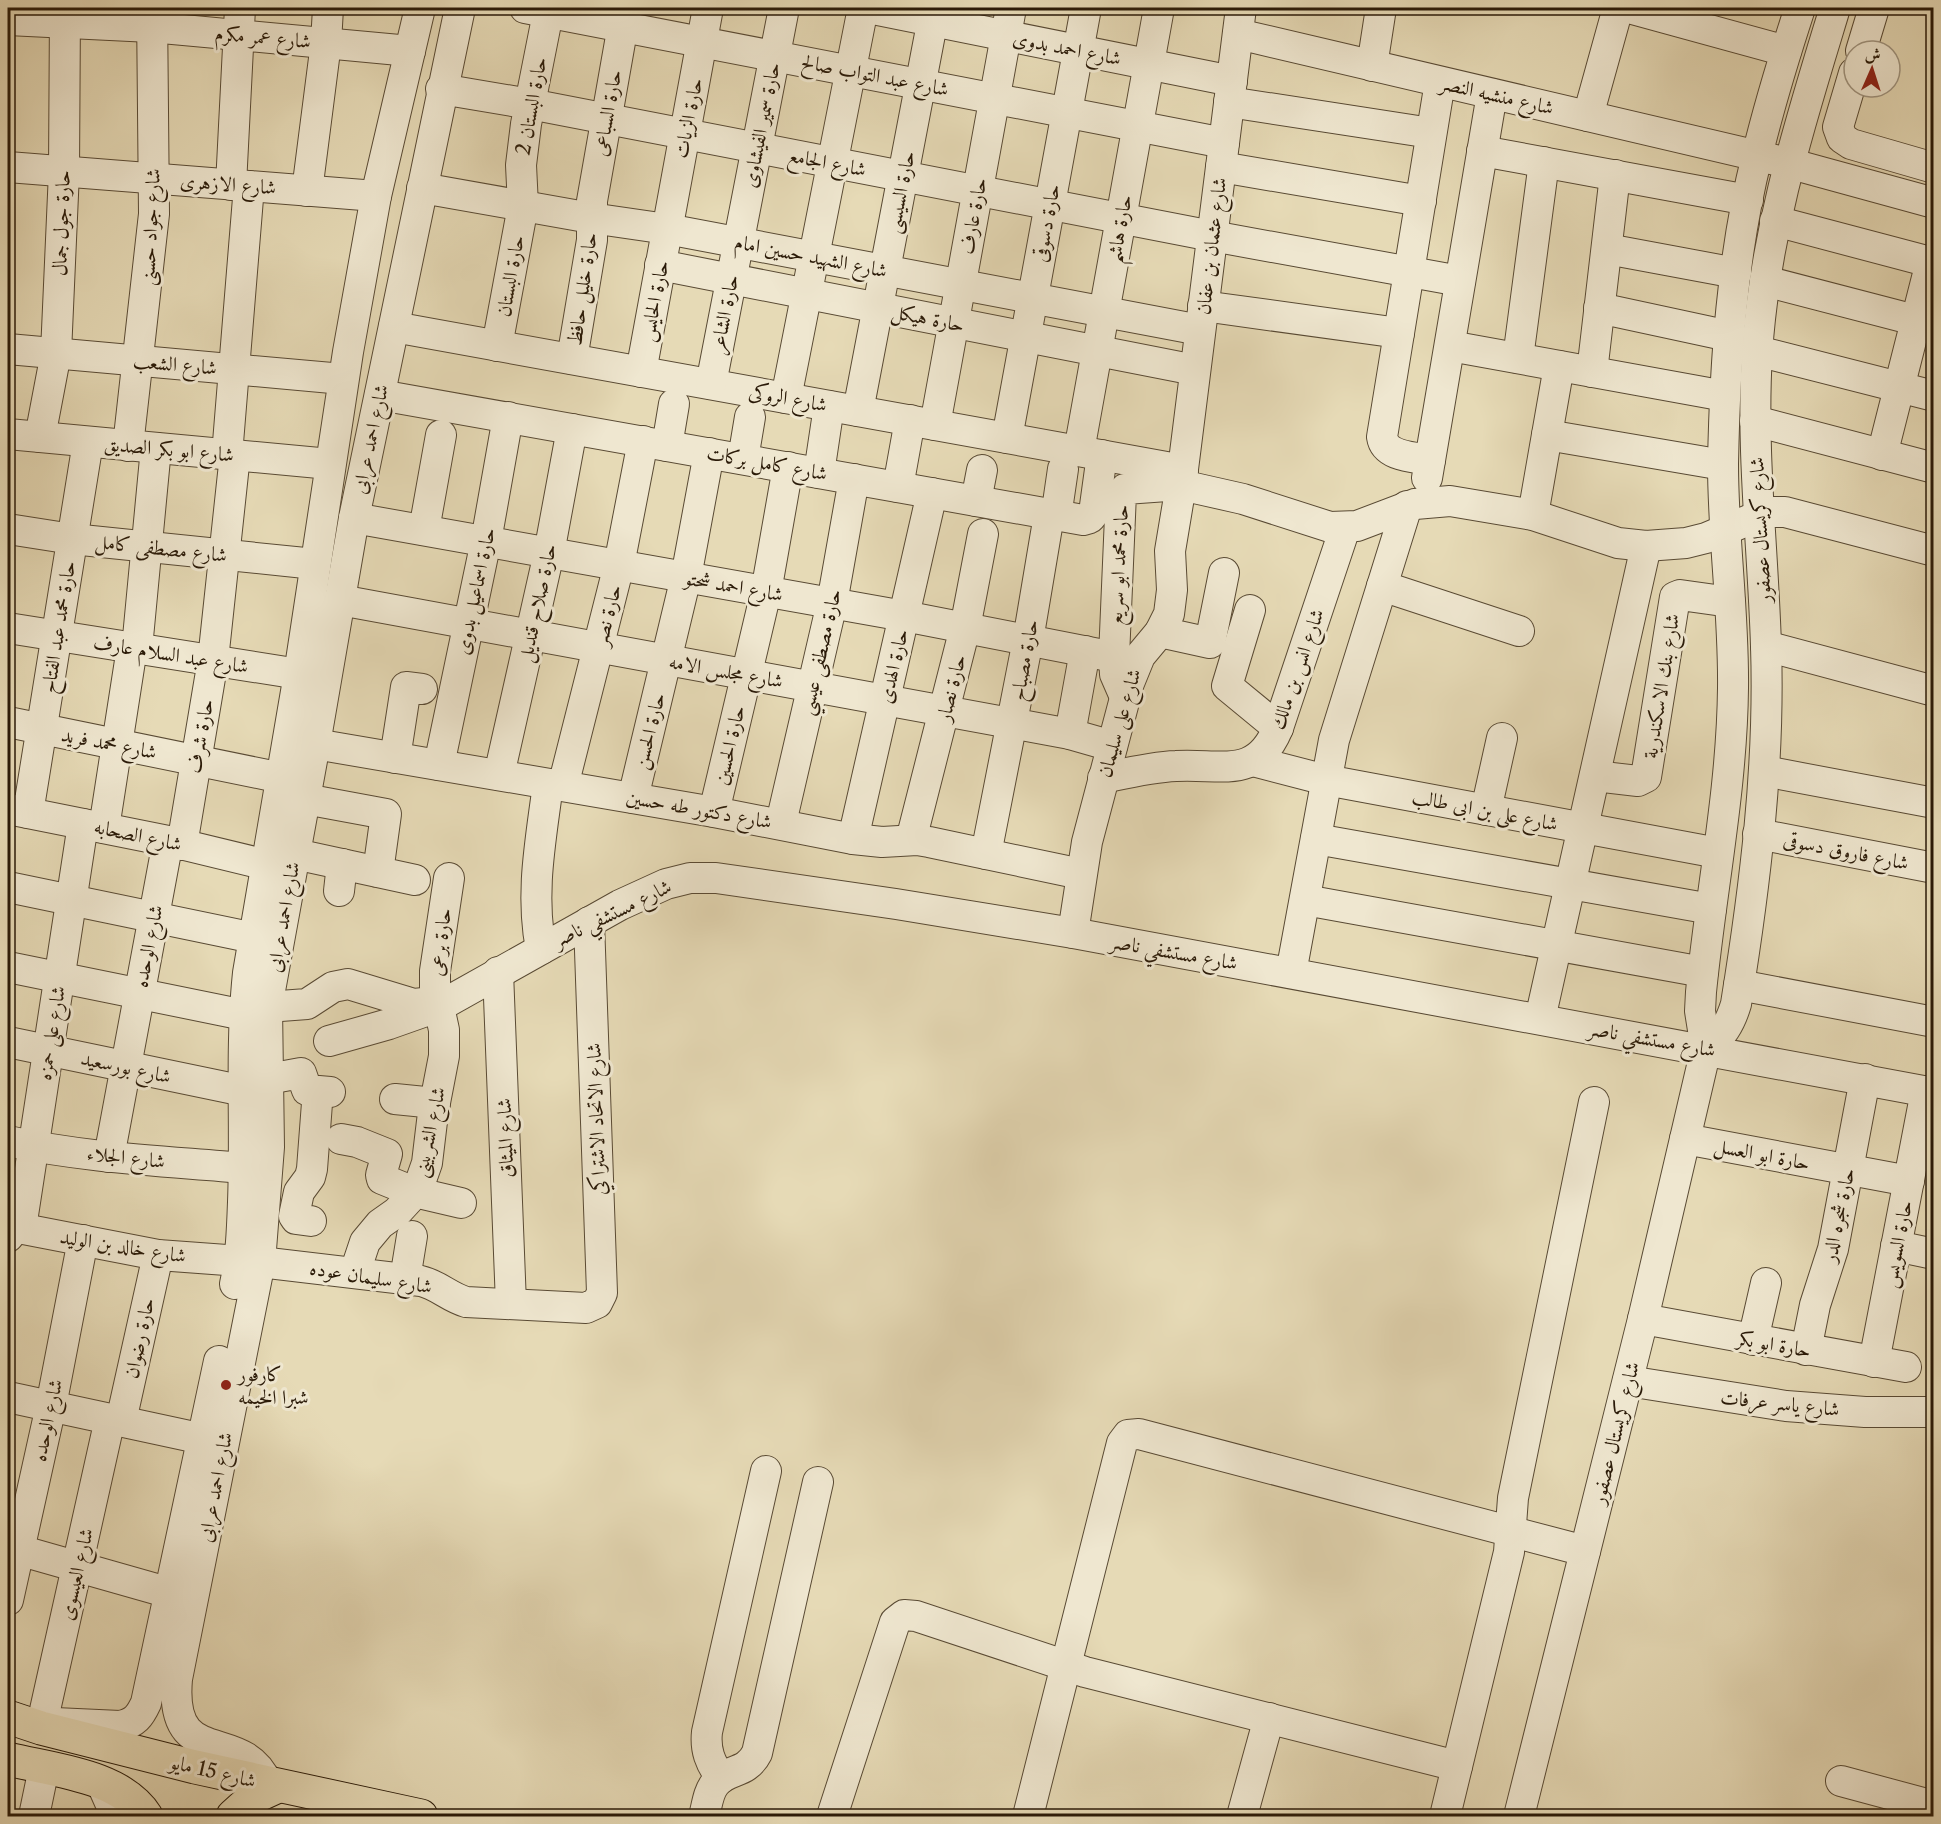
<svg xmlns="http://www.w3.org/2000/svg" width="1941" height="1824" font-family="'Libre Caslon Text',Amiri,serif">
	<rect width="100%" height="100%" fill="#e6dab6"/>
	<filter id="stains"><feTurbulence type="fractalNoise" baseFrequency=".00333" numOctaves="4"/><feColorMatrix values="0 0 0 0 .2 0 0 0 0 .09 0 0 0 0 .02 0 0 0 .5 -.17"/></filter>
	<radialGradient id="worn" r=".72"><stop offset=".6" stop-color="#630" stop-opacity="0"/><stop offset="1" stop-color="#630" stop-opacity=".3"/></radialGradient>
	<g fill="none" stroke-linecap="round" stroke-linejoin="round">
		<defs>
			<g id="minor">
				<polyline points="525,8 1224,143"/>
				<polyline points="868,8 1232,81"/>
				<polyline points="1629,8 1786,51"/>
				<polyline points="8,20 151,27 410,51"/>
				<polyline points="1238,34 1788,163 1934,203"/>
				<polyline points="1861,51 1874,8"/>
				<polyline points="1372,66 1381,8"/>
				<polyline points="1854,73 1838,127 1842,138 1851,144 1934,168"/>
				<polyline points="441,89 530,104 1212,236 1460,281"/>
				<polyline points="1229,102 1431,133"/>
				<polyline points="1588,116 1618,8"/>
				<polyline points="1482,151 1748,200"/>
				<polyline points="8,167 376,196"/>
				<polyline points="1221,167 1421,201"/>
				<polyline points="231,185 240,8"/>
				<polyline points="422,188 591,218 667,229 1200,330"/>
				<polyline points="307,191 326,43 328,8"/>
				<polyline points="1775,221 1934,263"/>
				<polyline points="1607,249 1736,273"/>
				<polyline points="660,265 1195,370"/>
				<polyline points="1765,281 1934,325"/>
				<polyline points="1203,306 1399,333"/>
				<polyline points="1599,308 1729,336"/>
				<polyline points="394,327 1183,470"/>
				<polyline points="497,346 523,206 521,165 526,124 549,8"/>
				<polyline points="1450,346 1725,396"/>
				<polyline points="8,349 343,379"/>
				<polyline points="1757,351 1934,396"/>
				<polyline points="1518,358 1544,162"/>
				<polyline points="572,359 592,240 592,201 626,8"/>
				<polyline points="641,372 708,8"/>
				<polyline points="1592,372 1615,175"/>
				<polyline points="711,384 784,8"/>
				<polyline points="380,395 1083,520 1090,518 1094,513 1102,455"/>
				<polyline points="786,398 863,8"/>
				<polyline points="858,411 935,8"/>
				<polyline points="1755,421 1934,468"/>
				<polyline points="935,425 1011,8"/>
				<polyline points="8,434 330,464"/>
				<polyline points="1547,435 1723,465"/>
				<polyline points="40,437 56,353 64,172 65,8"/>
				<polyline points="1007,438 1086,8"/>
				<polyline points="128,446 154,214 152,8"/>
				<polyline points="667,446 674,404"/>
				<polyline points="1079,451 1159,8"/>
				<polyline points="227,455 249,186"/>
				<polyline points="1882,455 1931,262"/>
				<polyline points="743,459 750,417"/>
				<path d="M1430,460C1414,457 1385,457 1382,437L1440,82"/>
				<polyline points="819,473 829,406"/>
				<polyline points="1427,478 1492,94"/>
				<polyline points="898,487 910,420"/>
				<polyline points="976,501 982,470"/>
				<polyline points="1533,515 1559,366"/>
				<polyline points="354,518 904,616 1114,657"/>
				<polyline points="8,529 72,539 315,564"/>
				<polyline points="424,530 441,435"/>
				<polyline points="1382,586 1519,631"/>
				<polyline points="340,600 1070,734 1112,746"/>
				<polyline points="1250,610 1227,686 1278,728"/>
				<polyline points="8,628 299,674"/>
				<polyline points="1160,632 1210,643 1224,573"/>
				<polyline points="1766,646 1934,691"/>
				<polyline points="137,648 156,448"/>
				<polyline points="1125,697 1115,674 1114,657 1121,493 1125,489 1181,485 1243,499 1330,527 1357,526 1415,504 1450,501 1533,515 1618,543 1646,546 1686,543 1706,538 1768,512 1785,512 1934,551"/>
				<polyline points="8,722 282,778"/>
				<polyline points="1070,734 1085,651"/>
				<polyline points="315,744 714,812 853,839 882,842 917,840 929,842 1081,874"/>
				<polyline points="395,758 406,687 422,689"/>
				<polyline points="1253,761 1326,780 1718,853"/>
				<polyline points="439,765 486,541 508,417"/>
				<polyline points="1764,771 1934,803"/>
				<polyline points="499,775 549,553 572,429"/>
				<polyline points="1595,776 1638,781 1646,777 1675,597 1680,595 1730,602"/>
				<path d="M1103,778C1127,773 1152,767 1176,766C1221,763 1256,781 1278,728L1345,528"/>
				<polyline points="563,786 619,565 643,441"/>
				<polyline points="633,798 686,577 709,453"/>
				<polyline points="305,799 386,814 378,872"/>
				<polyline points="8,809 168,841 267,865"/>
				<polyline points="1486,810 1502,738"/>
				<polyline points="714,812 766,592 788,467"/>
				<polyline points="28,813 88,442"/>
				<polyline points="781,823 832,603 854,479"/>
				<polyline points="104,828 132,648"/>
				<polyline points="1758,834 1934,868"/>
				<polyline points="853,839 932,493"/>
				<polyline points="1316,839 1711,909"/>
				<polyline points="911,840 965,628 983,534"/>
				<polyline points="182,845 213,660 235,455"/>
				<polyline points="295,854 415,880"/>
				<polyline points="986,854 1028,640 1048,521 1057,510 1063,469"/>
				<polyline points="8,887 254,938"/>
				<polyline points="339,891 342,864"/>
				<polyline points="1305,900 1703,972"/>
				<polyline points="1073,933 1087,842 1129,683 1140,656 1160,632 1169,614 1172,590 1170,551 1181,485 1241,8"/>
				<path d="M541,949C530,892 541,840 548,784"/>
				<polyline points="8,967 244,1015"/>
				<polyline points="498,972 511,1304"/>
				<polyline points="1291,973 1334,740 1407,506"/>
				<polyline points="1739,985 1934,1022"/>
				<polyline points="267,1007 307,1004 333,987 348,984 414,1004 434,1002"/>
				<polyline points="1540,1019 1646,546"/>
				<polyline points="329,1041 389,1024 440,1006 620,905 666,884 690,878 716,878 896,904 1073,933 1934,1093"/>
				<polyline points="8,1042 244,1091"/>
				<path d="M1706,1049C1722,1036 1730,1024 1736,1004C1755,886 1770,766 1766,646C1763,548 1751,451 1757,353C1765,231 1800,123 1835,8"/>
				<polyline points="268,1079 301,1073 307,1090 330,1092"/>
				<polyline points="395,1099 435,1103"/>
				<polyline points="341,1139 357,1142 387,1154 381,1175 382,1179 414,1192 461,1203"/>
				<polyline points="1685,1139 1909,1181"/>
				<path d="M8,1141C85,1158 165,1161 244,1168"/>
				<polyline points="109,1157 168,841"/>
				<polyline points="311,1221 296,1219 294,1216 299,1192 310,1177 312,1169 317,1103"/>
				<polyline points="8,1226 158,1255 240,1261"/>
				<polyline points="8,1237 20,1222 23,1215 83,824"/>
				<polyline points="1896,1246 1934,1254"/>
				<path d="M260,1262L421,1281C438,1285 449,1297 466,1302L586,1308L597,1303L602,1293L589,922"/>
				<polyline points="355,1272 365,1242 380,1224 397,1212 409,1199 420,1183 427,1163 433,1113 444,1056 444,1030 435,988 435,971 449,878"/>
				<polyline points="405,1279 412,1236"/>
				<path d="M235,1284C241,1257 242,1230 243,1202C246,1125 240,1049 248,973L299,674L348,352L376,196L420,8"/>
				<polyline points="1643,1319 1906,1367"/>
				<polyline points="1753,1340 1766,1283"/>
				<polyline points="1806,1350 1815,1305 1833,1249 1865,1079"/>
				<polyline points="1874,1362 1926,1091"/>
				<polyline points="1628,1381 1786,1406 1865,1412 1934,1412"/>
				<polyline points="8,1397 203,1439"/>
				<polyline points="121,1421 158,1255"/>
				<polyline points="8,1547 170,1593"/>
				<polyline points="8,1600 51,1406 83,1240"/>
				<path d="M55,1723L120,1726C135,1723 140,1716 146,1703L219,1361"/>
				<polyline points="41,1728 110,1419"/>
				<path d="M721,1778C710,1763 705,1750 707,1732L766,1471"/>
				<polyline points="1841,1781 1934,1806"/>
				<polyline points="101,1782 116,1816"/>
				<path d="M267,1783C242,1724 169,1772 177,1679L260,1262L269,1147L267,1007L315,744L354,518L460,8"/>
				<polyline points="34,1816 44,1768"/>
				<path d="M704,1816C707,1806 708,1792 715,1784C727,1768 746,1775 757,1753L818,1482"/>
				<polyline points="832,1816 895,1622 904,1615 916,1616 1085,1672 1457,1766"/>
				<polyline points="1028,1816 1122,1443 1128,1435 1139,1434 1585,1551"/>
				<polyline points="1242,1816 1269,1718"/>
				<polyline points="1445,1816 1509,1552 1513,1498 1594,1102"/>
				<path d="M1519,1816L1643,1319L1706,1049L1700,1011L1701,992C1711,891 1732,790 1733,688C1734,613 1723,539 1723,464C1725,361 1732,256 1757,156C1769,106 1784,57 1800,8"/>
			</g>
			<g id="major">
				<polyline points="8,1717 41,1728 195,1767 421,1816"/>
				<path d="M8,1759C51,1770 120,1775 146,1816"/>
				<polyline points="233,1816 254,1797 278,1786"/>
			</g>
		</defs>
		<use href="#minor" stroke="#594a34" stroke-width="32"/>
		<use href="#major" stroke="#2a1a08" stroke-width="35"/>
		<use href="#minor" stroke="#efe7d0" stroke-width="30"/>
		<use href="#major" stroke="#e6dab6" stroke-width="33"/>
	</g>
	<circle fill="#8f2418" stroke="#efe7d0" stroke-width="2" cx="226" cy="1385" r="6"/>
	<g text-anchor="middle" dominant-baseline="central" stroke-width="6" stroke-linejoin="round" paint-order="stroke">
		<g font-size="20" fill="#2a1a08" stroke="#efe7d0">
			<text transform="translate(263 37) rotate(5)">شارع عمر مكرم</text>
			<text transform="translate(1067 48) rotate(11)">شارع احمد بدوى</text>
			<text transform="translate(875 75) rotate(11)">شارع عبد التواب صالح</text>
			<text transform="translate(1497 95) rotate(13)">شارع منشيه النصر</text>
			<text transform="translate(531 106) rotate(-80)">حارة البستان 2</text>
			<text transform="translate(607 113) rotate(-80)">حارة السباعى</text>
			<text transform="translate(688 118) rotate(-79)">حارة الزيات</text>
			<text transform="translate(761 125) rotate(-79)">حارة سمير الفيشاوى</text>
			<text transform="translate(827 162) rotate(11)">شارع الجامع</text>
			<text transform="translate(228 184) rotate(4)">شارع الازهرى</text>
			<text transform="translate(900 192) rotate(-79)">حارة السيسى</text>
			<text transform="translate(973 216) rotate(-80)">حارة عارف</text>
			<text transform="translate(61 223) rotate(-88)">حارة جول جمال</text>
			<text transform="translate(1046 223) rotate(-80)">حارة دسوقى</text>
			<text transform="translate(150 227) rotate(-87)">شارع جواد حسنى</text>
			<text transform="translate(1119 229) rotate(-80)">حارة هاشم</text>
			<text transform="translate(1211 246) rotate(-83)">شارع عثمان بن عفان</text>
			<text transform="translate(811 256) rotate(11)">شارع الشهيد حسين امام</text>
			<text transform="translate(510 276) rotate(-80)">حارة البستان</text>
			<text transform="translate(582 289) rotate(-82)">حارة خليل حافظ</text>
			<text transform="translate(654 301) rotate(-79)">حارة الحايس</text>
			<text transform="translate(724 314) rotate(-79)">حارة الشاعر</text>
			<text transform="translate(928 318) rotate(11)">حارة هيكل</text>
			<text transform="translate(175 364) rotate(5)">شارع الشعب</text>
			<text transform="translate(788 398) rotate(10)">شارع الروكى</text>
			<text transform="translate(370 439) rotate(-78)">شارع احمد عرابى</text>
			<text transform="translate(169 449) rotate(5)">شارع ابو بكر الصديق</text>
			<text transform="translate(767 463) rotate(10)">شارع كامل بركات</text>
			<text transform="translate(1760 530) rotate(-93)">شارع كريستال عصفور</text>
			<text transform="translate(161 548) rotate(6)">شارع مصطفى كامل</text>
			<text transform="translate(1118 565) rotate(-87)">حارة محمد ابو سريع</text>
			<text transform="translate(734 586) rotate(10)">شارع احمد شحتو</text>
			<text transform="translate(475 591) rotate(-78)">حارة اسماعيل بدوى</text>
			<text transform="translate(537 603) rotate(-78)">حارة صلاح قنديل</text>
			<text transform="translate(607 615) rotate(-76)">حارة نصر</text>
			<text transform="translate(58 627) rotate(-81)">حارة محمد عبد الفتاح</text>
			<text transform="translate(820 652) rotate(-77)">حارة مصطفى عيسي</text>
			<text transform="translate(171 654) rotate(9)">شارع عبد السلام عارف</text>
			<text transform="translate(1024 660) rotate(-80)">حارة مصباح</text>
			<text transform="translate(893 666) rotate(-77)">حارة الهدى</text>
			<text transform="translate(1297 669) rotate(-71)">شارع انس بن مالك</text>
			<text transform="translate(726 671) rotate(10)">شارع مجلس الامه</text>
			<text transform="translate(1661 686) rotate(-81)">شارع بنك الاسكندرية</text>
			<text transform="translate(951 688) rotate(-76)">حارة نصار</text>
			<text transform="translate(1119 723) rotate(-74)">شارع على سليمان</text>
			<text transform="translate(649 731) rotate(-76)">حارة الحسن</text>
			<text transform="translate(200 736) rotate(-80)">حارة شرف</text>
			<text transform="translate(109 743) rotate(11)">شارع محمد فريد</text>
			<text transform="translate(729 745) rotate(-77)">حارة الحسين</text>
			<text transform="translate(699 809) rotate(10)">شارع دكتور طه حسين</text>
			<text transform="translate(1485 810) rotate(11)">شارع على بن ابى طالب</text>
			<text transform="translate(138 835) rotate(12)">شارع الصحابه</text>
			<text transform="translate(1846 851) rotate(11)">شارع فاروق دسوقى</text>
			<text transform="translate(612 913) rotate(-26)">شارع مستشفي ناصر</text>
			<text transform="translate(283 917) rotate(-80)">شارع احمد عرابى</text>
			<text transform="translate(440 942) rotate(-83)">حارة برعى</text>
			<text transform="translate(148 946) rotate(-79)">شارع الوحده</text>
			<text transform="translate(1174 952) rotate(10)">شارع مستشفي ناصر</text>
			<text transform="translate(51 1033) rotate(-81)">شارع على حمزه</text>
			<text transform="translate(1652 1039) rotate(10)">شارع مستشفي ناصر</text>
			<text transform="translate(126 1067) rotate(12)">شارع بورسعيد</text>
			<text transform="translate(596 1119) rotate(-92)">شارع الاتحاد الاشتراكي</text>
			<text transform="translate(429 1132) rotate(-78)">شارع الشربينى</text>
			<text transform="translate(505 1138) rotate(-92)">شارع الميثاق</text>
			<text transform="translate(1762 1154) rotate(11)">حارة ابو العسل</text>
			<text transform="translate(126 1157) rotate(6)">شارع الجلاء</text>
			<text transform="translate(1838 1215) rotate(-78)">حارة شجره الدر</text>
			<text transform="translate(1897 1244) rotate(-79)">حارة السويس</text>
			<text transform="translate(123 1246) rotate(9)">شارع خالد بن الوليد</text>
			<text transform="translate(371 1277) rotate(9)">شارع سليمان عوده</text>
			<text transform="translate(139 1338) rotate(-78)">حارة رضوان</text>
			<text transform="translate(1774 1344) rotate(10)">حارة ابو بكر</text>
			<text transform="translate(1780 1403) rotate(6)">شارع ياسر عرفات</text>
			<text transform="translate(47 1420) rotate(-78)">شارع الوحده</text>
			<text transform="translate(1615 1433) rotate(-76)">شارع كريستال عصفور</text>
			<text transform="translate(215 1487) rotate(-79)">شارع احمد عرابى</text>
			<text transform="translate(76 1574) rotate(-77)">شارع العيسوى</text>
			<text transform="translate(213 1771) rotate(13)">شارع 15 مايو</text>
		</g>
		<g font-size="20" fill="#2a1a08" stroke="#efe7d0" text-anchor="start">
			<text x="238" y="1374">كارفور<tspan x="238" dy="23">شبرا الخيمه</tspan></text>
		</g>
	</g>
	<rect width="1941" height="1824" fill="none" stroke="#e6dab6" stroke-width="30"/>
	<rect x="9" y="9" width="1923" height="1806" fill="none" stroke="#2a1a08" stroke-width="3"/>
	<rect x="15" y="15" width="1911" height="1794" fill="none" stroke="#2a1a08" stroke-width="1.5"/>
	<g transform="translate(1872 69) rotate(3)"><circle r="28" fill="#efe7d0" stroke="#a09580" stroke-width="1.5"/>
	<path d="M0-4.5L10 22L0 15L-10 22Z" fill="#8f2418"/>
	<text y="-9" font-size="16" font-weight="bold" text-anchor="middle" fill="#2a1a08">ش</text>
	</g>
	<rect width="100%" height="100%" filter="url(#stains)"/>
	<rect width="100%" height="100%" fill="url(#worn)"/>
</svg>
